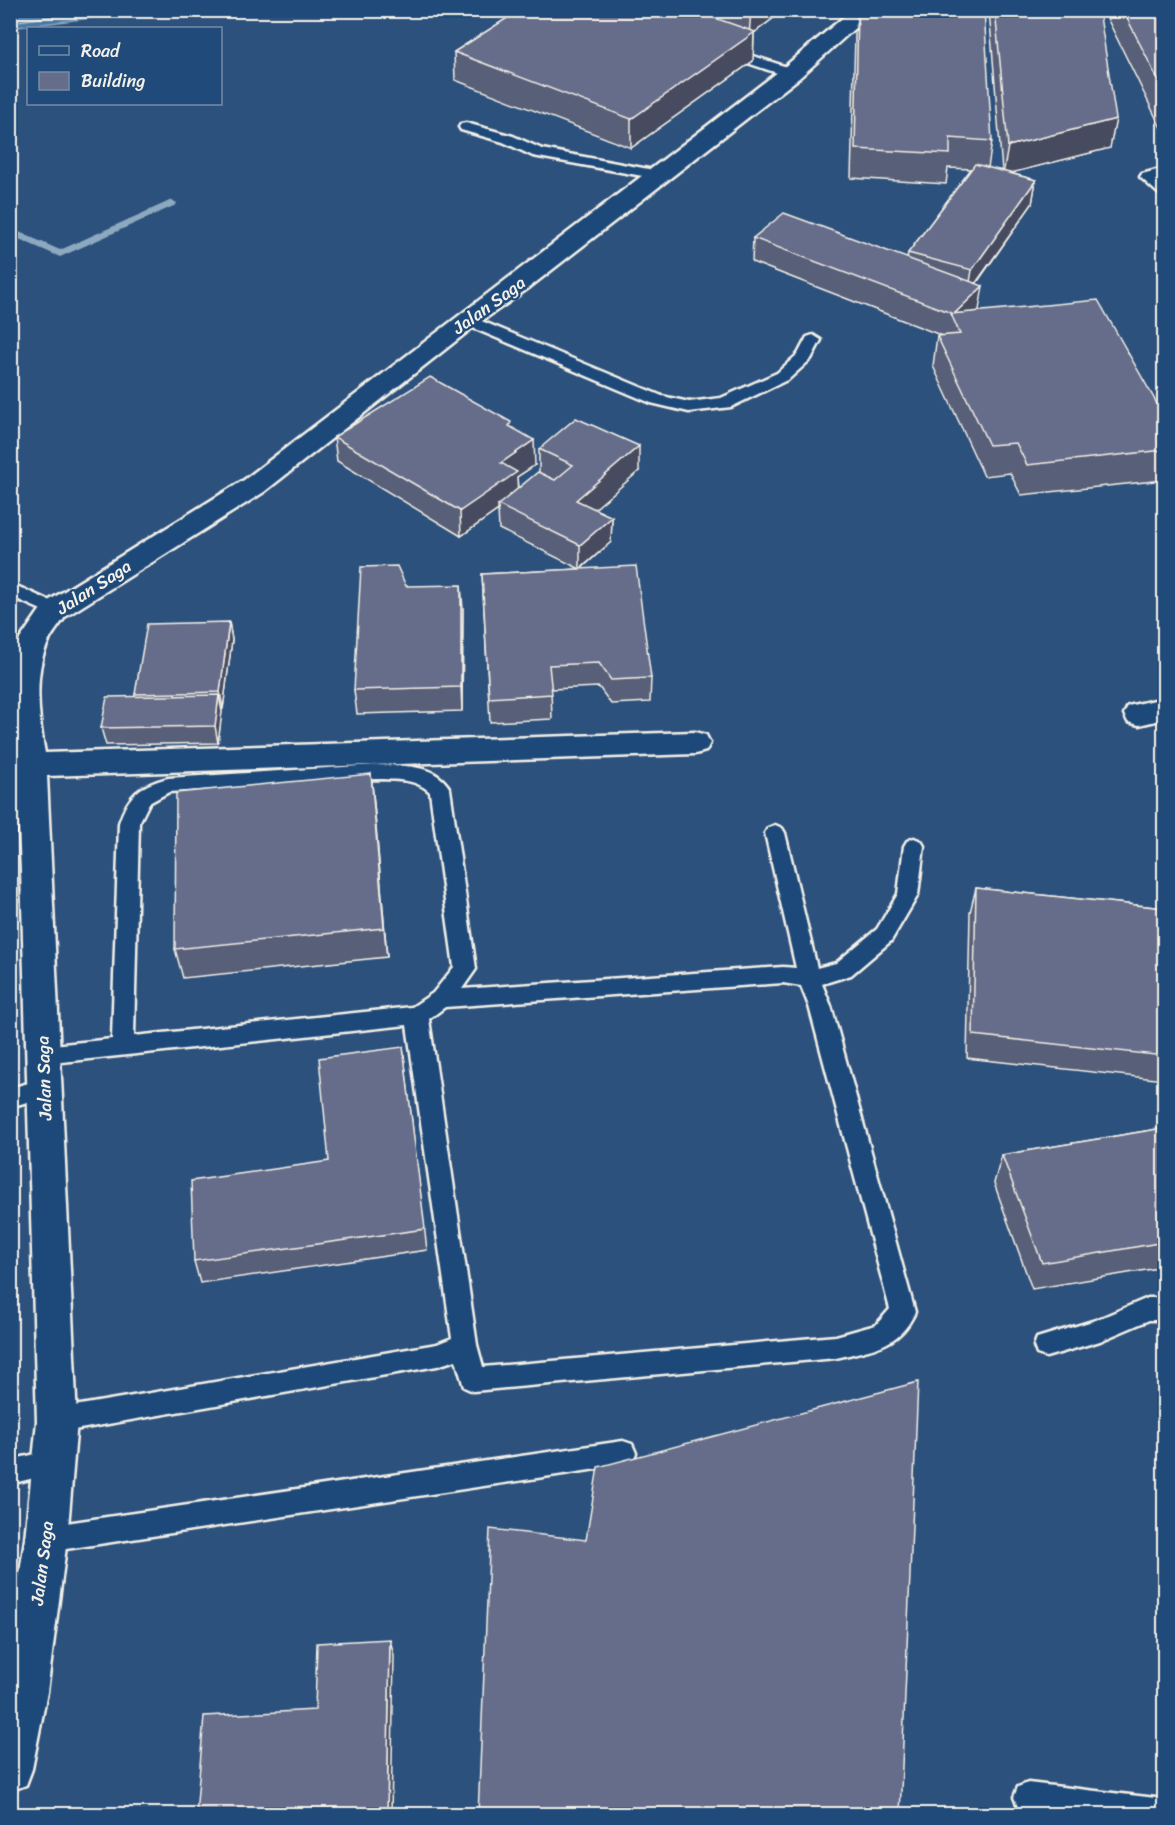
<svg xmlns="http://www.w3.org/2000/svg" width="1175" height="1825" font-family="Sriracha,sans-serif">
	<rect width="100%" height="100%" fill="#2d517d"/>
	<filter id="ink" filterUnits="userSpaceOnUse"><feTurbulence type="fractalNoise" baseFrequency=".0167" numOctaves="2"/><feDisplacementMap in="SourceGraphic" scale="12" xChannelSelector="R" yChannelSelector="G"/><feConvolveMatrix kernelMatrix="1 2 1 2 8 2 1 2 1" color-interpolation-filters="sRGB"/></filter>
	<g filter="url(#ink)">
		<polygon fill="#4979a6" stroke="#8da9c0" stroke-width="1.5" points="11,10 145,10 145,11 11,28"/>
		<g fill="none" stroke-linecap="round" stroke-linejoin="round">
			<polyline stroke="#b0c1ce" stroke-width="1.5" points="10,22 99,10"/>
			<polygon fill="#8da9c0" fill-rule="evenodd" points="172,200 177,203 176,205 60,257 10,235 10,228 60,250"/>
			<defs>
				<g id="lane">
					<polygon points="726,47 796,70 798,73 791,77 786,76 721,54 719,51"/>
					<polygon points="466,123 513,136 542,149 659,171 666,175 659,179 533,156 503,142 461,130 459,127 461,124"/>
					<polygon points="1164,168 1164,176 1158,178 1164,184 1164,195 1159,194 1140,177 1142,174"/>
					<polygon points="467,315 662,396 689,402 721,398 777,373 798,354 807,337 813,335 821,340 811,359 789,379 731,407 689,412 651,403 461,323 459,320"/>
					<polygon points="10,583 61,606 64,610 61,614 55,616 10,596"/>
					<path d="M376,765C402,766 435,763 450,789L476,969L462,989L783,967L796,968L765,833L768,828L775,825L782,828L785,833L817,968L836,963L877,929L898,894L904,846L907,841L914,838L921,841L924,846L918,895L891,941L851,975L822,984L831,1006L915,1312C899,1348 871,1349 836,1358L473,1391L464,1387L456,1360L437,1366L57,1433L48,1429L44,1421L48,1413L57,1409L437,1344L452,1338L407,1025L43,1064L35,1061L32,1055L35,1049L43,1046L112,1039L119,823C129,794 139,786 168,778ZM376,779C396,780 415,778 430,792L454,967L433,993L412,1007L134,1036L139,823L149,803L169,792ZM783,983L801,986L809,1006L890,1309L876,1325L836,1336L483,1367L477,1345L429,1019L445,1007Z"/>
					<polygon points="44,1079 52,1081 55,1088 52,1095 10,1107 10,1088"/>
					<polygon points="1148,1298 1164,1298 1164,1320 1149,1320 1100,1341 1046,1357 1037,1354 1034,1346 1037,1338 1096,1320"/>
					<polygon points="623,1441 632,1444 636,1453 632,1462 623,1465 46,1552 37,1548 33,1539 37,1530 46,1526"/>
					<polygon points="53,1450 62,1453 66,1462 62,1471 10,1484 10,1460"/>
					<path d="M1028,1783L1164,1799V1814C1126,1814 1051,1821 1018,1807L1014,1797L1018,1787Z"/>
				</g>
				<g id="street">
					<path d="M852,10H875L799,78L526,290L476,325L264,492L65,617C59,626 51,635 47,645C33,675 39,722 45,753L695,732L706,735L710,743L706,751L695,754L47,776L77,1421L67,1539L47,1692L32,1769L26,1785L10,1791V1640L25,1539L37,1421L21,870L16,765L10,732L11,663L18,642L45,603L244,480L783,68Z"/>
					<polygon points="1164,698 1164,719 1139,725 1128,722 1124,714 1128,706"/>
				</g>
			</defs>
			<use href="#lane" stroke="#f4f1e8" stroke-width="5"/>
			<use href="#street" stroke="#f4f1e8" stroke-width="5"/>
			<use href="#lane" fill="#1f4a7a" fill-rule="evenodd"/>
			<use href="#street" fill="#1f4a7a" fill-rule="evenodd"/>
		</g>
		<g fill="#585e78" stroke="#f4f1e8" stroke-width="1.5">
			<polygon points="520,10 784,10 754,33 753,61 631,148 455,80 454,52"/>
			<polygon points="858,10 992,141 988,168 1002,171 989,10 1099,10 1110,148 1010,173 1036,180 1032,204 976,284 979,310 978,312 1164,416 1164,480 1021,495 1010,473 984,476 933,366 937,336 943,336 752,262 753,238 907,258 908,253 971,169 948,168 946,184 851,178 855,35"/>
			<polygon points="1103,10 1164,10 1164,134"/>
			<polygon points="511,427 535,465 517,477 518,488 539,473 539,449 639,471 594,509 612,517 611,542 581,569 651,678 650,702 611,704 599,687 551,689 552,719 490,722 482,574 580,569 499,529 498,510 461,536 337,461 334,437"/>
			<polygon points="463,609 462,711 357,714 354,690"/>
			<polygon points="229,622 232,640 223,709 222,709 218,743 106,745 101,728 135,696 135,694"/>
			<polygon points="371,774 374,804 387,957 183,978 175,949"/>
			<polygon points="976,888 1164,908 1164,1080 967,1058 970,912"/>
			<polygon points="403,1047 427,1250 200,1283 194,1261 329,1161"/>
			<polygon points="1164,1128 1164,1267 1032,1289 994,1183 1002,1155"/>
		</g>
		<g fill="#474c61" stroke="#f4f1e8" stroke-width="1.5">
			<polygon points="751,10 784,10 754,33 753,61 631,148 631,119 749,36"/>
			<polygon points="1116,119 1110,148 1003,175 1008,146"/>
			<polygon points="1036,180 1032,204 968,294 972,270"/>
			<polygon points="983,286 979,310 958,331 954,314"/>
			<polygon points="534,440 535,465 517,477 518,496 498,505 498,510 461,536 460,511 501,463"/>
			<polygon points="639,446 639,471 576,525 576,500"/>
			<polygon points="612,517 611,542 580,569 580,545"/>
			<polygon points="461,585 463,609 462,711 461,687"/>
			<polygon points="229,622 232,640 223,709 220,692"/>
			<polygon points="219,695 222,712 218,743 215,726"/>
			<polygon points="371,774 374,804 387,957 384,928"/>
			<polygon points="390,1639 394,1656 391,1815 387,1815"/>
		</g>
		<g fill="#666d8b" stroke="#f4f1e8" stroke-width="1.5">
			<polygon points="520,10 692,10 755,32 631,119 454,52"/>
			<polygon points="858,10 984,10 992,141 950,138 950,154 855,149"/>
			<polygon points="995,10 1099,10 1116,119 1008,146"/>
			<polygon points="1123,10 1164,10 1164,92"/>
			<polygon points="975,164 1036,180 972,270 908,253"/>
			<polygon points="784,213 983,286 954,314 753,238"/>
			<polygon points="1098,300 1164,416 1164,450 1027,465 1016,443 989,445 937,336 960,334 951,314"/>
			<polygon points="430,377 511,422 509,426 534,440 501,463 517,472 460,511 334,437"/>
			<polygon points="576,418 639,446 576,500 612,517 580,545 498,505 538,472 555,480 573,465 539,449"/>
			<polygon points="397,566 406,586 461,585 461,687 354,690 361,567"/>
			<polygon points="636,566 651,678 611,680 599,663 549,665 552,694 489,698 482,574"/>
			<polygon points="229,622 220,692 135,694 147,624"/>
			<polygon points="219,695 215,726 101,728 107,697"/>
			<polygon points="371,774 384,928 175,949 176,793"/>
			<polygon points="976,888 1164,908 1164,1056 973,1035"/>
			<polygon points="403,1047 425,1229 194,1261 191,1181 329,1161 319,1058"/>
			<polygon points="1164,1128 1164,1242 1042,1263 1002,1155"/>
			<polygon points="918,1382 900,1815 478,1815 490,1529 586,1540 598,1467"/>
			<polygon points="390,1639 387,1815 196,1815 204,1716 315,1710 317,1643"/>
		</g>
	</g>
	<g text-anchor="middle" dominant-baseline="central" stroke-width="4.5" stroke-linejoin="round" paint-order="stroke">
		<g font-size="18" fill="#f4f1e8" stroke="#1f4a7a">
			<text transform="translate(489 305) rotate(-36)">Jalan Saga</text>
			<text transform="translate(94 587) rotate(-33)">Jalan Saga</text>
			<text transform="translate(44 1078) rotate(-92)">Jalan Saga</text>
			<text transform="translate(42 1563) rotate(-83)">Jalan Saga</text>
		</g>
	</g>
	<rect width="1175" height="1825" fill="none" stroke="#1f4a7a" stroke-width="36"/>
	<rect x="18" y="18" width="1139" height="1789" fill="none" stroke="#f4f1e8" stroke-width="2" filter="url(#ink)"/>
	<rect x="27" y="27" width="195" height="78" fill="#1f4a7a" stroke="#748da6" stroke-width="1.5"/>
	<rect x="39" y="46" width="30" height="9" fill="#1f4a7a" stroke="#748da6" stroke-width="1.5"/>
	<text x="81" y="57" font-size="18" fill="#f4f1e8">Road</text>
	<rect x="39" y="72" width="30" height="18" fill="#666d8b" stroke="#748da6" stroke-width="1.5"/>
	<text x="81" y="87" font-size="18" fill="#f4f1e8">Building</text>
</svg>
